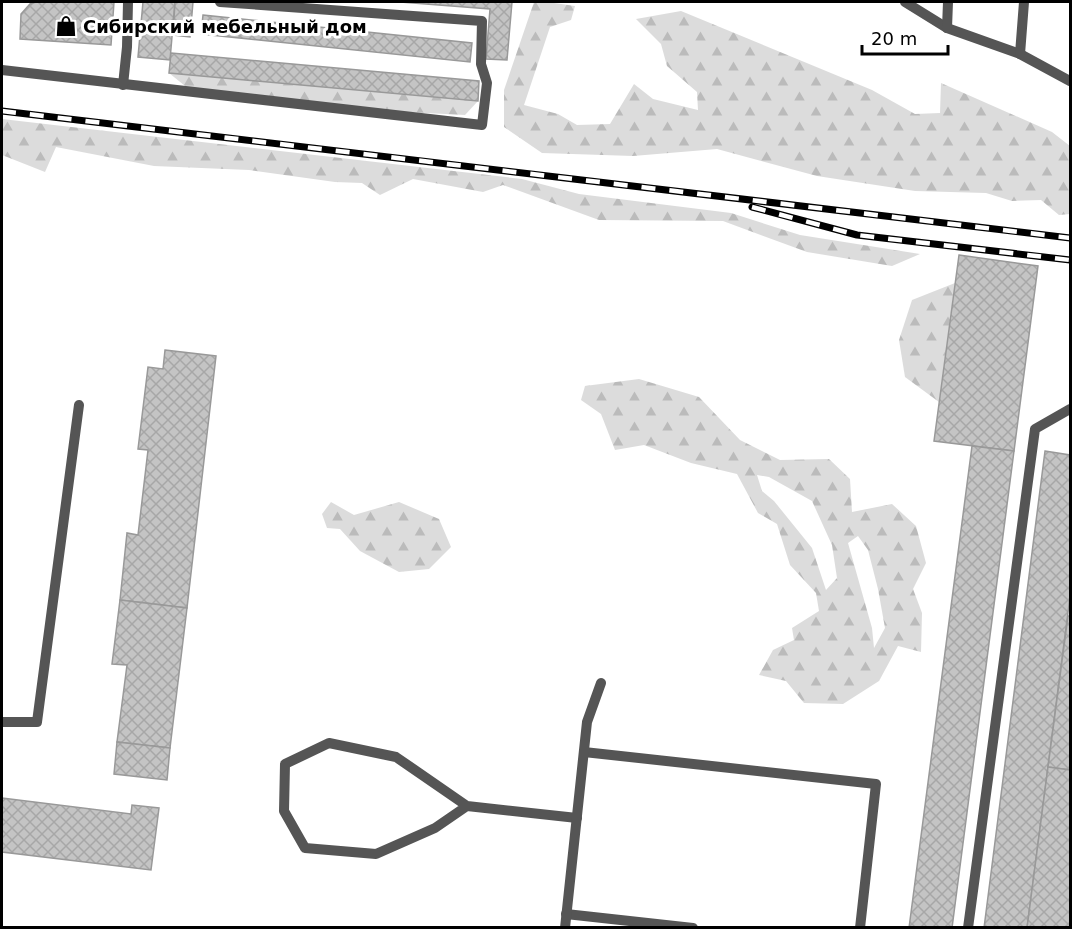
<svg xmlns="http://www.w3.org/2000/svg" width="1072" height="929" font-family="'DejaVu Sans',sans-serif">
	<defs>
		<pattern id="forest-firs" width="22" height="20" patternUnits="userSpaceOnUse" patternTransform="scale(1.5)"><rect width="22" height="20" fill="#dcdcdc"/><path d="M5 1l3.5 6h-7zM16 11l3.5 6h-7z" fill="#bbb"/></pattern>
		<pattern id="building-cross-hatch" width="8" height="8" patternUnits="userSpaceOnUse" patternTransform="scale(1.5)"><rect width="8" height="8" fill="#c4c4c4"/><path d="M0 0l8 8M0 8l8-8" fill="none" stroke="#a7a7a7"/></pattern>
	</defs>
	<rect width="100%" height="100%" fill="#fff"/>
	<g fill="url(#forest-firs)" fill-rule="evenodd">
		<polygon points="534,2 547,2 575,6 571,20 550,27 524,105 558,114 577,125 610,124 634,84 653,99 698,110 697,92 667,66 661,44 636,19 681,11 872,90 915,114 940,113 941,83 1052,132 1070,146 1070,214 1059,215 1041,200 1012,201 986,193 915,191 817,176 717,149 633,156 542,153 504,127 504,90"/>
		<polygon points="169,73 478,101 465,115 367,110 190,90"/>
		<polygon points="2,119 522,179 579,194 731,213 800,235 920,254 892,266 807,252 723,221 599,220 503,185 483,192 413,179 380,195 362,183 335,182 249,170 154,166 56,147 45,172 2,155"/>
		<polygon points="955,283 939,402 905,377 899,340 912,300"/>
		<path d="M639,379L699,397L740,440L780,460L829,459L850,479L852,512L892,504L916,526L926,563L913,589L922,613L921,652L898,646L879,681L843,704L804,703L786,681L759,675L773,650L794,640L792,628L819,611L816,593L790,565L777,524L758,513L737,474L691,463L644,445L615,450L601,414L581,400L585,386ZM757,475L769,477L812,501L832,545L837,578L826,590L812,548L774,501L762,491ZM858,536L868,550L878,589L885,628L874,648L872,628L848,543Z"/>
		<polygon points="331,502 354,515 399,502 439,519 451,547 429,569 399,572 360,551 340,529 327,528 322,514"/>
	</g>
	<g fill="url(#building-cross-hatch)" stroke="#999" stroke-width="1.5">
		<polygon points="36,2 114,2 111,45 20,39 21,14 30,4"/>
		<polygon points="143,2 175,2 170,60 138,57"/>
		<polygon points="175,2 193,2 190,37 173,35"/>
		<polygon points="400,2 512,2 507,60 486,59 490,9"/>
		<polygon points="203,15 472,43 470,62 201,34"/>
		<polygon points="171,53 479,81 478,101 169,73"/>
		<polygon points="959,255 1038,266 1014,451 934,441"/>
		<polygon points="165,350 216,356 187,608 120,600 127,533 138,535 148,450 138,449 148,367 163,369"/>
		<polygon points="972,446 1014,451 952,928 909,928"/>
		<polygon points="1045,451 1070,455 1070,597 1027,928 984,928"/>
		<polygon points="120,600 187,608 170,748 117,742 127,665 112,664"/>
		<polygon points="1068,616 1070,616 1070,770 1048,767"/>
		<polygon points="117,742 170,748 167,780 114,774"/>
		<polygon points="1048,767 1070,770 1070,928 1027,928"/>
		<polygon points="2,798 131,814 132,805 159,808 151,870 2,852"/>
	</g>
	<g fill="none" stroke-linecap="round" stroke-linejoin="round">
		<g stroke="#555" stroke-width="10">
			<polyline points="905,2 947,28 1020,54 1070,81"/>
			<polyline points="947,28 948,2"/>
			<polyline points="1020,54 1024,2"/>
			<polyline points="2,70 482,125 487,83 481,64 482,21 220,2"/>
			<polyline points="123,85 127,47 128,2"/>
			<polyline points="2,722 37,722 79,405"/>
			<polyline points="584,752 876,784 860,928"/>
			<polyline points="467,806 435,828 376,854 305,848 284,811 285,764 329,743 396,757 467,806 577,818"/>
			<polyline points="566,914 693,928"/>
			<polyline points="565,928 587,722 601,683"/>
			<polyline points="968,928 1035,429 1070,409"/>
		</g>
		<defs>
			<g id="rail">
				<polyline points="2,111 1070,238"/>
				<polyline points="752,207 857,235 1070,260"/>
			</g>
		</defs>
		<use href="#rail" stroke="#000" stroke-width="7"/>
		<use href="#rail" stroke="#fff" stroke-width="4.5" stroke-dasharray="14" stroke-linecap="butt"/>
	</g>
	<defs>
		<symbol id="shop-bare" viewBox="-9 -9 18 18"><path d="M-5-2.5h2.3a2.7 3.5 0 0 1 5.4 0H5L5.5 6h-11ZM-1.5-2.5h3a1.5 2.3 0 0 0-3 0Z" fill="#000" stroke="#fff" stroke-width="2.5" paint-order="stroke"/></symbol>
	</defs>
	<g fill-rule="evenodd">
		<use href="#shop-bare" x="51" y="11" width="30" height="30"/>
	</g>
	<g text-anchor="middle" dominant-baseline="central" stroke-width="6" stroke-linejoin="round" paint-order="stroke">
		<g font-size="18" font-weight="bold" fill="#000" stroke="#fff" text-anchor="start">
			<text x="83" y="26">Сибирский мебельный дом</text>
		</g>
	</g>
	<rect width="1072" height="929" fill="none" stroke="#000000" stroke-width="6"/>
	<path d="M862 45v9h86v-9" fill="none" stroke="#000000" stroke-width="3"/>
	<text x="871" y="45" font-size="18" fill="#000000" stroke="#ffffff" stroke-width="4.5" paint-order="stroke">20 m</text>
</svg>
